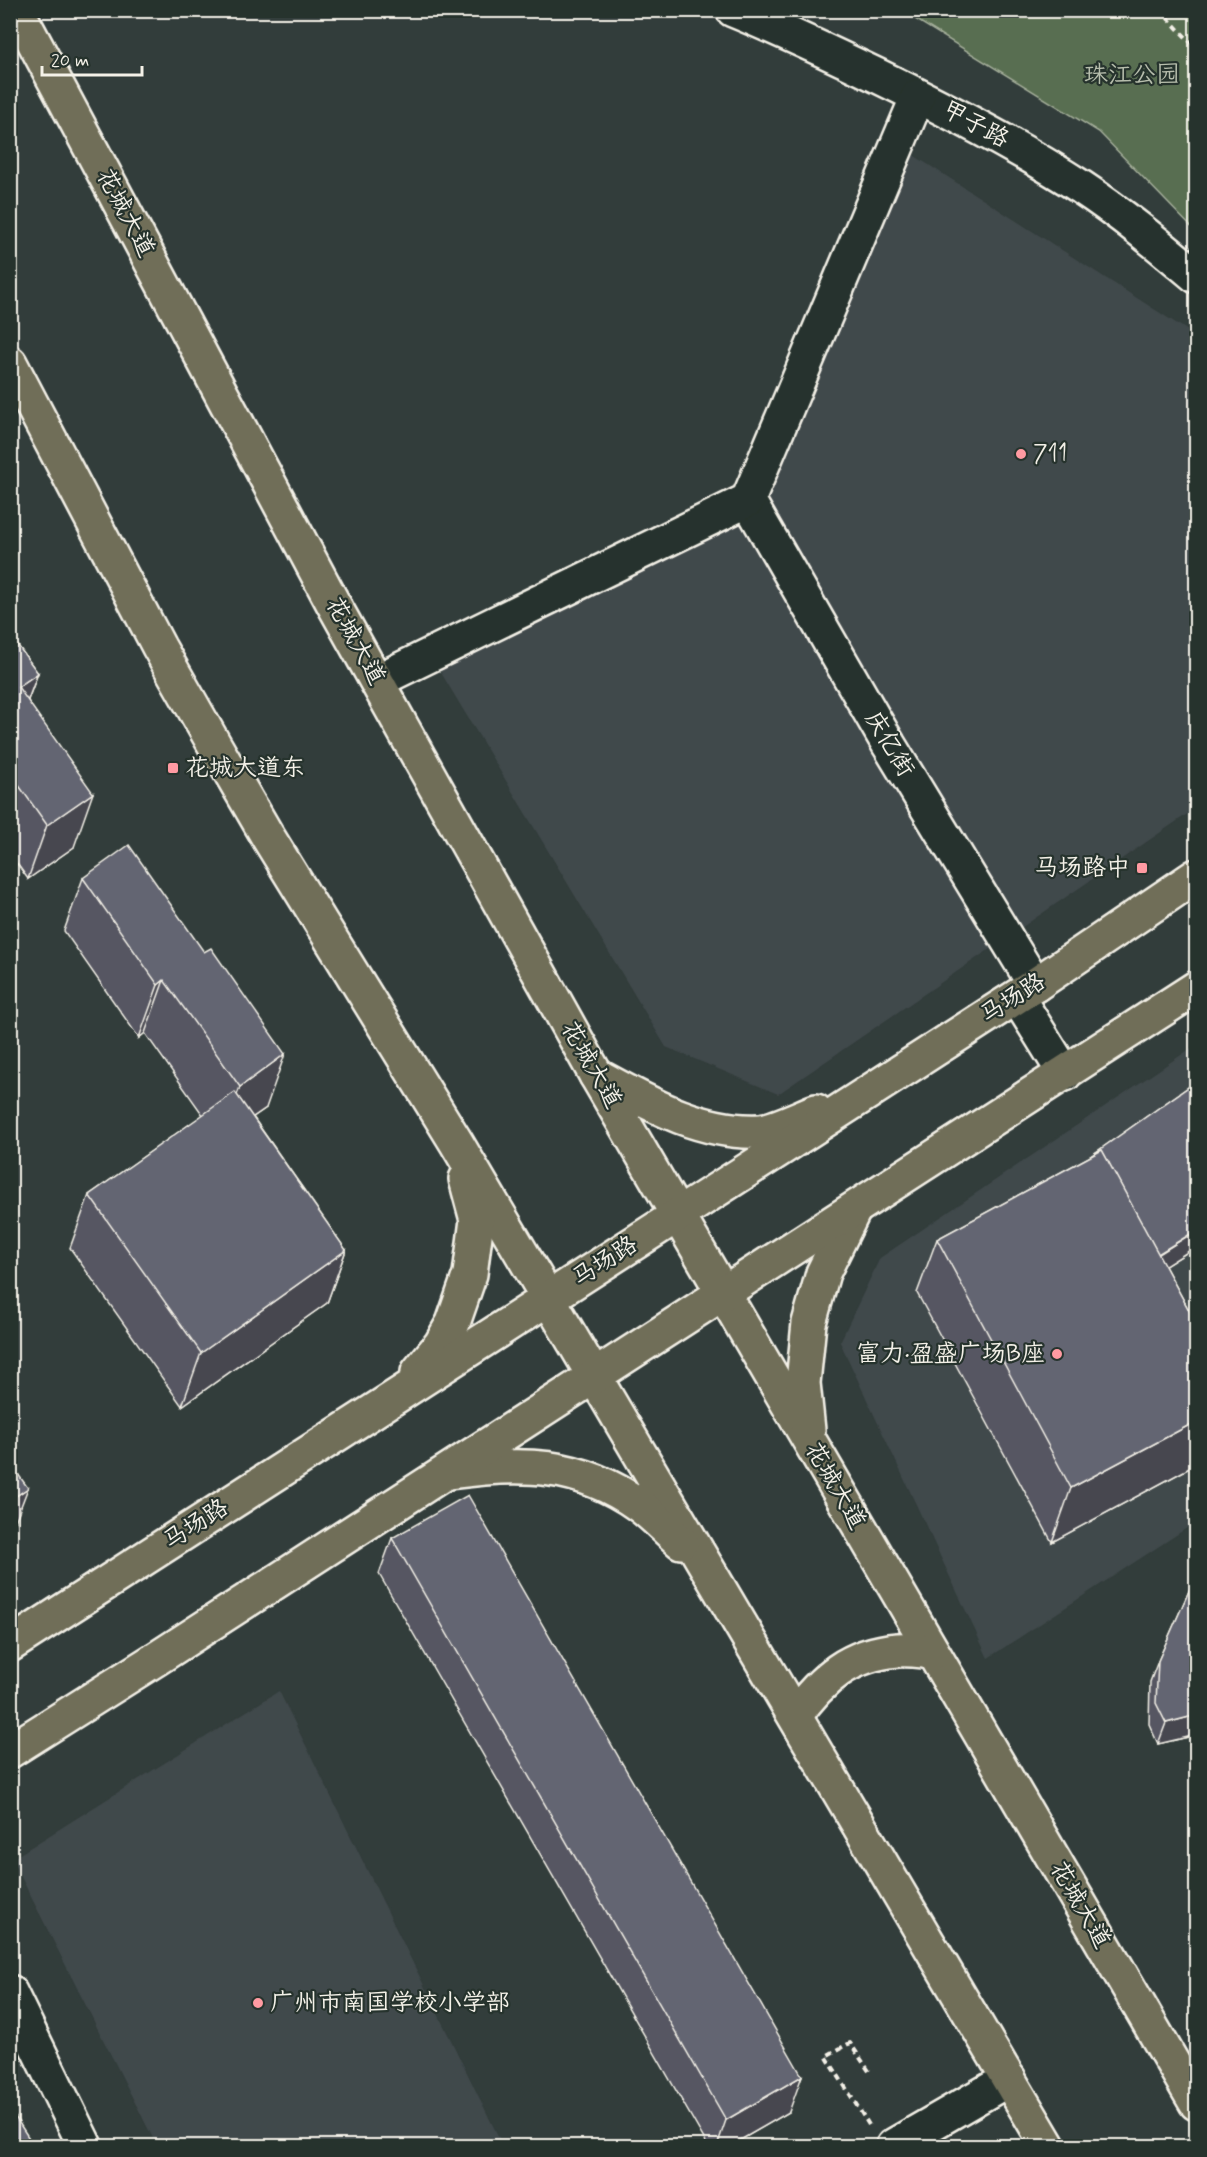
<svg xmlns="http://www.w3.org/2000/svg" width="1207" height="2157" font-family="Mynerve,'LXGW WenKai TC',sans-serif">
	<rect width="100%" height="100%" fill="#323d3b"/>
	<filter id="ink" filterUnits="userSpaceOnUse"><feTurbulence type="fractalNoise" baseFrequency=".0167" numOctaves="2"/><feDisplacementMap in="SourceGraphic" scale="12" xChannelSelector="R" yChannelSelector="G"/><feConvolveMatrix kernelMatrix="1 2 1 2 8 2 1 2 1" color-interpolation-filters="sRGB"/></filter>
	<g filter="url(#ink)">
		<g fill="#41494c">
			<polygon points="896,144 1193,334 1196,339 1196,808 778,1094 666,1047 431,656 748,500"/>
			<polygon points="1196,1045 1196,1522 988,1658 840,1342 880,1258"/>
			<polygon points="279,1691 503,2146 157,2146 12,1859"/>
		</g>
		<polygon fill="#596e51" stroke="#a6b09c" stroke-width="1.5" points="902,11 1196,11 1196,232 1099,132"/>
		<g fill="none" stroke-linecap="round" stroke-linejoin="round">
			<defs>
				<g id="minor">
					<path d="M733,10C782,30 830,53 878,76C948,110 1016,145 1081,187C1122,214 1159,245 1196,276"/>
					<polyline points="748,500 889,745 1035,985"/>
					<polyline points="379,680 748,500 918,96"/>
					<polyline points="1017,997 1065,1074"/>
					<polyline points="10,1992 85,2146"/>
					<polyline points="893,2146 1009,2079"/>
				</g>
				<g id="major">
					<polyline points="17,10 334,605 596,1075 1196,2103"/>
					<polyline points="10,363 159,647 214,744 268,837 456,1142 1048,2146"/>
					<path d="M596,1075C646,1102 700,1134 760,1131C774,1130 802,1116 816,1111"/>
					<polyline points="418,1372 441,1344 453,1323 470,1274 477,1220 466,1179"/>
					<polyline points="808,1430 803,1383 809,1323 823,1273 854,1210"/>
					<path d="M449,1472C520,1462 579,1462 639,1505C654,1516 667,1530 681,1542"/>
					<polyline points="10,1645 1035,985 1196,876"/>
					<path d="M795,1716C822,1678 850,1654 898,1650C909,1649 921,1651 932,1652"/>
					<polyline points="10,1751 156,1659 1196,988"/>
				</g>
			</defs>
			<use href="#minor" stroke="#f4f1e8" stroke-width="38"/>
			<use href="#major" stroke="#f4f1e8" stroke-width="38"/>
			<g stroke="#f4f1e8" stroke-width="4" stroke-dasharray="6 4.5" stroke-linecap="butt">
				<polyline points="1160,10 1196,48"/>
				<polyline points="869,2125 826,2056 850,2043 871,2074"/>
			</g>
			<use href="#minor" stroke="#26332d" stroke-width="33"/>
			<use href="#major" stroke="#706e59" stroke-width="33"/>
		</g>
		<g fill="#565762" stroke="#f4f1e8" stroke-width="1.5">
			<polygon points="10,635 38,673 28,700 74,847 28,879 10,854"/>
			<polygon points="83,878 266,1108 253,1117 346,1250 327,1303 182,1406 70,1248 89,1195 203,1115 145,1033 139,1038 64,931"/>
			<polygon points="1197,1081 1197,1246 1165,1266 1197,1325 1197,1464 1052,1542 917,1293 937,1239 1089,1157"/>
			<polygon points="392,1538 789,2112 730,2146 708,2146 379,1574"/>
			<polygon points="1197,1573 1197,1730 1188,1737 1158,1744 1149,1724 1150,1682 1158,1661"/>
		</g>
		<g fill="#464750" stroke="#f4f1e8" stroke-width="1.5">
			<polygon points="38,673 18,726 18,687"/>
			<polygon points="93,793 74,847 28,879 47,825"/>
			<polygon points="164,980 145,1033 139,1038 158,985"/>
			<polygon points="285,1054 266,1108 220,1140 240,1087"/>
			<polygon points="1197,1230 1197,1246 1140,1282 1148,1261"/>
			<polygon points="346,1250 327,1303 182,1406 201,1353"/>
			<polygon points="1197,1421 1197,1464 1052,1542 1071,1488"/>
			<polygon points="28,1488 10,1535 10,1500"/>
			<polygon points="1197,1715 1197,1730 1188,1737 1158,1744 1166,1723"/>
			<polygon points="802,2076 789,2112 730,2146 717,2146 726,2120"/>
		</g>
		<g fill="#646572" stroke="#f4f1e8" stroke-width="1.5">
			<polygon points="10,635 38,673 18,687 93,793 47,825 10,773"/>
			<polygon points="129,845 204,952 211,948 285,1054 240,1087 164,980 158,985 83,878"/>
			<polygon points="1197,1081 1197,1230 1158,1254 1102,1150 1089,1157"/>
			<polygon points="235,1092 346,1250 201,1353 89,1195"/>
			<polygon points="1102,1150 1197,1325 1197,1421 1071,1488 937,1239"/>
			<polygon points="10,1463 28,1488 10,1500"/>
			<polygon points="468,1495 802,2076 726,2120 392,1538"/>
			<polygon points="1197,1573 1197,1715 1166,1723 1156,1703 1158,1661"/>
			<polygon points="10,2109 34,2146 10,2146"/>
		</g>
	</g>
	<g fill="#ff9aa2" stroke="#26332d" stroke-width="2">
		<circle cx="1021" cy="454" r="6"/>
		<rect x="167" y="762" width="12" height="12" rx="3"/>
		<rect x="1136" y="862" width="12" height="12" rx="3"/>
		<circle cx="1057" cy="1354" r="6"/>
		<circle cx="258" cy="2003" r="6"/>
	</g>
	<g text-anchor="middle" dominant-baseline="central" stroke-width="4.5" stroke-linejoin="round" paint-order="stroke">
		<g font-size="24" fill="#b6bdac" stroke="#26332d">
			<text x="1132" y="75">珠江公园</text>
		</g>
		<g font-size="24" fill="#f4f1e8" stroke="#26332d">
			<text transform="translate(975 125) rotate(28)">甲子路</text>
			<text transform="translate(125 213) rotate(62)">花城大道</text>
			<text transform="translate(355 641) rotate(61)">花城大道</text>
			<text transform="translate(889 744) rotate(59)">庆亿街</text>
			<text transform="translate(1013 999) rotate(-33)">马场路</text>
			<text transform="translate(591 1065) rotate(60)">花城大道</text>
			<text transform="translate(605 1262) rotate(-33)">马场路</text>
			<text transform="translate(835 1486) rotate(60)">花城大道</text>
			<text transform="translate(196 1525) rotate(-33)">马场路</text>
			<text transform="translate(1080 1905) rotate(60)">花城大道</text>
		</g>
		<g font-size="24" fill="#f4f1e8" stroke="#26332d" text-anchor="start">
			<text x="1033" y="454">711</text>
			<text x="185" y="768">花城大道东</text>
			<text x="1130" y="868" text-anchor="end">马场路中</text>
			<text x="1045" y="1354" text-anchor="end">富力·盈盛广场B座</text>
			<text x="270" y="2003">广州市南国学校小学部</text>
		</g>
	</g>
	<rect width="1207" height="2157" fill="none" stroke="#26332d" stroke-width="36"/>
	<rect x="18" y="18" width="1171" height="2121" fill="none" stroke="#f4f1e8" stroke-width="2" filter="url(#ink)"/>
	<path d="M42 66v9h100v-9" fill="none" stroke="#f4f1e8" stroke-width="3"/>
	<text x="51" y="66" font-size="18" fill="#f4f1e8" stroke="#26332d" stroke-width="4.5" paint-order="stroke">20 m</text>
</svg>
